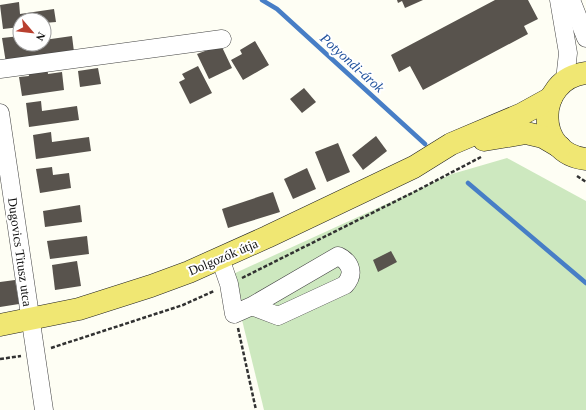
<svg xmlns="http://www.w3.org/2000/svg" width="586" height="410" font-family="Georgia,serif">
	<rect width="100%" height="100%" fill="#fefef4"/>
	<polygon fill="#cde8bf" points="507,158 586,201 586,410 264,410 231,275 452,174"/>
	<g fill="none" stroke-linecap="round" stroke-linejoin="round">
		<g stroke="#477ec6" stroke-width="4.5">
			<polyline points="262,0 277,9 425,144"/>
			<polyline points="468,183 586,283"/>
		</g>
	</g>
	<g fill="#58534d">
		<polygon points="397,0 423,0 405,8 402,1 398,3"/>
		<polygon points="495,0 528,0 538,19 524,26 528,34 423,90 410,66 399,72 391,55"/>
		<polygon points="19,2 20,14 54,9 56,22 44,23 44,20 20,20 20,27 3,29 0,5"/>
		<polygon points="20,36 20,44 44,44 44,40 72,36 74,52 6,63 2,38"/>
		<polygon points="255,41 269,65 243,80 231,60 242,54 240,50"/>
		<polygon points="221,45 232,68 209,79 197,54"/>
		<polygon points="47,66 48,74 62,72 64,90 22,96 19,77 29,76 28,69"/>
		<polygon points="198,66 212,93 190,104 179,82 185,79 182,74"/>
		<polygon points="98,68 101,84 80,87 78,71"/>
		<polygon points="304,88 316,102 302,113 290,99"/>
		<polygon points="41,101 42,111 77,106 79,120 29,127 26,103"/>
		<polygon points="51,132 52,142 89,137 91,151 36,159 33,135"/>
		<polygon points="376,136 387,151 363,170 352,155"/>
		<polygon points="338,143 350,172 327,182 315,152"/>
		<polygon points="52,167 53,175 69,173 71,188 40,193 36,169"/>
		<polygon points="307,168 316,189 293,199 284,179"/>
		<polygon points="273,192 280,212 228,228 222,209"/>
		<polygon points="80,205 82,222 45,227 43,211"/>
		<polygon points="87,236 89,254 50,259 47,241"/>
		<polygon points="391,251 397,262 378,272 373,260"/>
		<polygon points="77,261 81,286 55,290 52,265"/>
		<polygon points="15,280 19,304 0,307 0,282"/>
	</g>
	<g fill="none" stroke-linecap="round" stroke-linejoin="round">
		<defs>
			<g id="minor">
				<polyline points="559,0 568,53 565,80"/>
				<polyline points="571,0 586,38"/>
				<polyline points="0,69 222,39"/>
				<polyline points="0,113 44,410"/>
				<path d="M220,258L229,284L234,314L252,306L278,316L345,285C355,274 351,262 338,256L252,306"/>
			</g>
			<g id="major">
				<path d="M586,73C535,79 534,154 586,159"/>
				<polyline points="484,140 526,133 543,137 560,147"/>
				<polyline points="0,325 79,309 151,286 189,272 267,237 414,167 451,144 522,114 551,98"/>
			</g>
		</defs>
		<use href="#minor" stroke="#434343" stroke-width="19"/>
		<use href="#major" stroke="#212121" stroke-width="23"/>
		<g stroke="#323232" stroke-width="2.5" stroke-dasharray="4 2" stroke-linecap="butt">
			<polyline points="577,176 586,182"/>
			<polyline points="242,278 416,191 481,157"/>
			<polyline points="238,328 256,410"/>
			<polyline points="51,348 183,305 214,291"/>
			<polyline points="0,359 21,356"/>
		</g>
		<use href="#minor" stroke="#fff" stroke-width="18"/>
		<use href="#major" stroke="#f0e773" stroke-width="22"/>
	</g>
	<g text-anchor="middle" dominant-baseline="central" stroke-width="4" stroke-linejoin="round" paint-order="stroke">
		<g font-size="13" fill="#101010" stroke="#fff">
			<text transform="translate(20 252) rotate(82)">Dugovics Titusz utca</text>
			<text transform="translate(223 257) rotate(-23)">Dolgozók útja</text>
		</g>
		<g font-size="14" font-style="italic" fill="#20519c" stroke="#fff">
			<text transform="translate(352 63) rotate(42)">Potyondi-árok</text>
		</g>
	</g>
	<g transform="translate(32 32) rotate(118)"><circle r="19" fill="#ffffff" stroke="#9f9f9f"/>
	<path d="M0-3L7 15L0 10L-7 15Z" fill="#b94030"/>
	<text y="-6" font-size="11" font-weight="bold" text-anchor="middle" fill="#101010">N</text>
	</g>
</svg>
